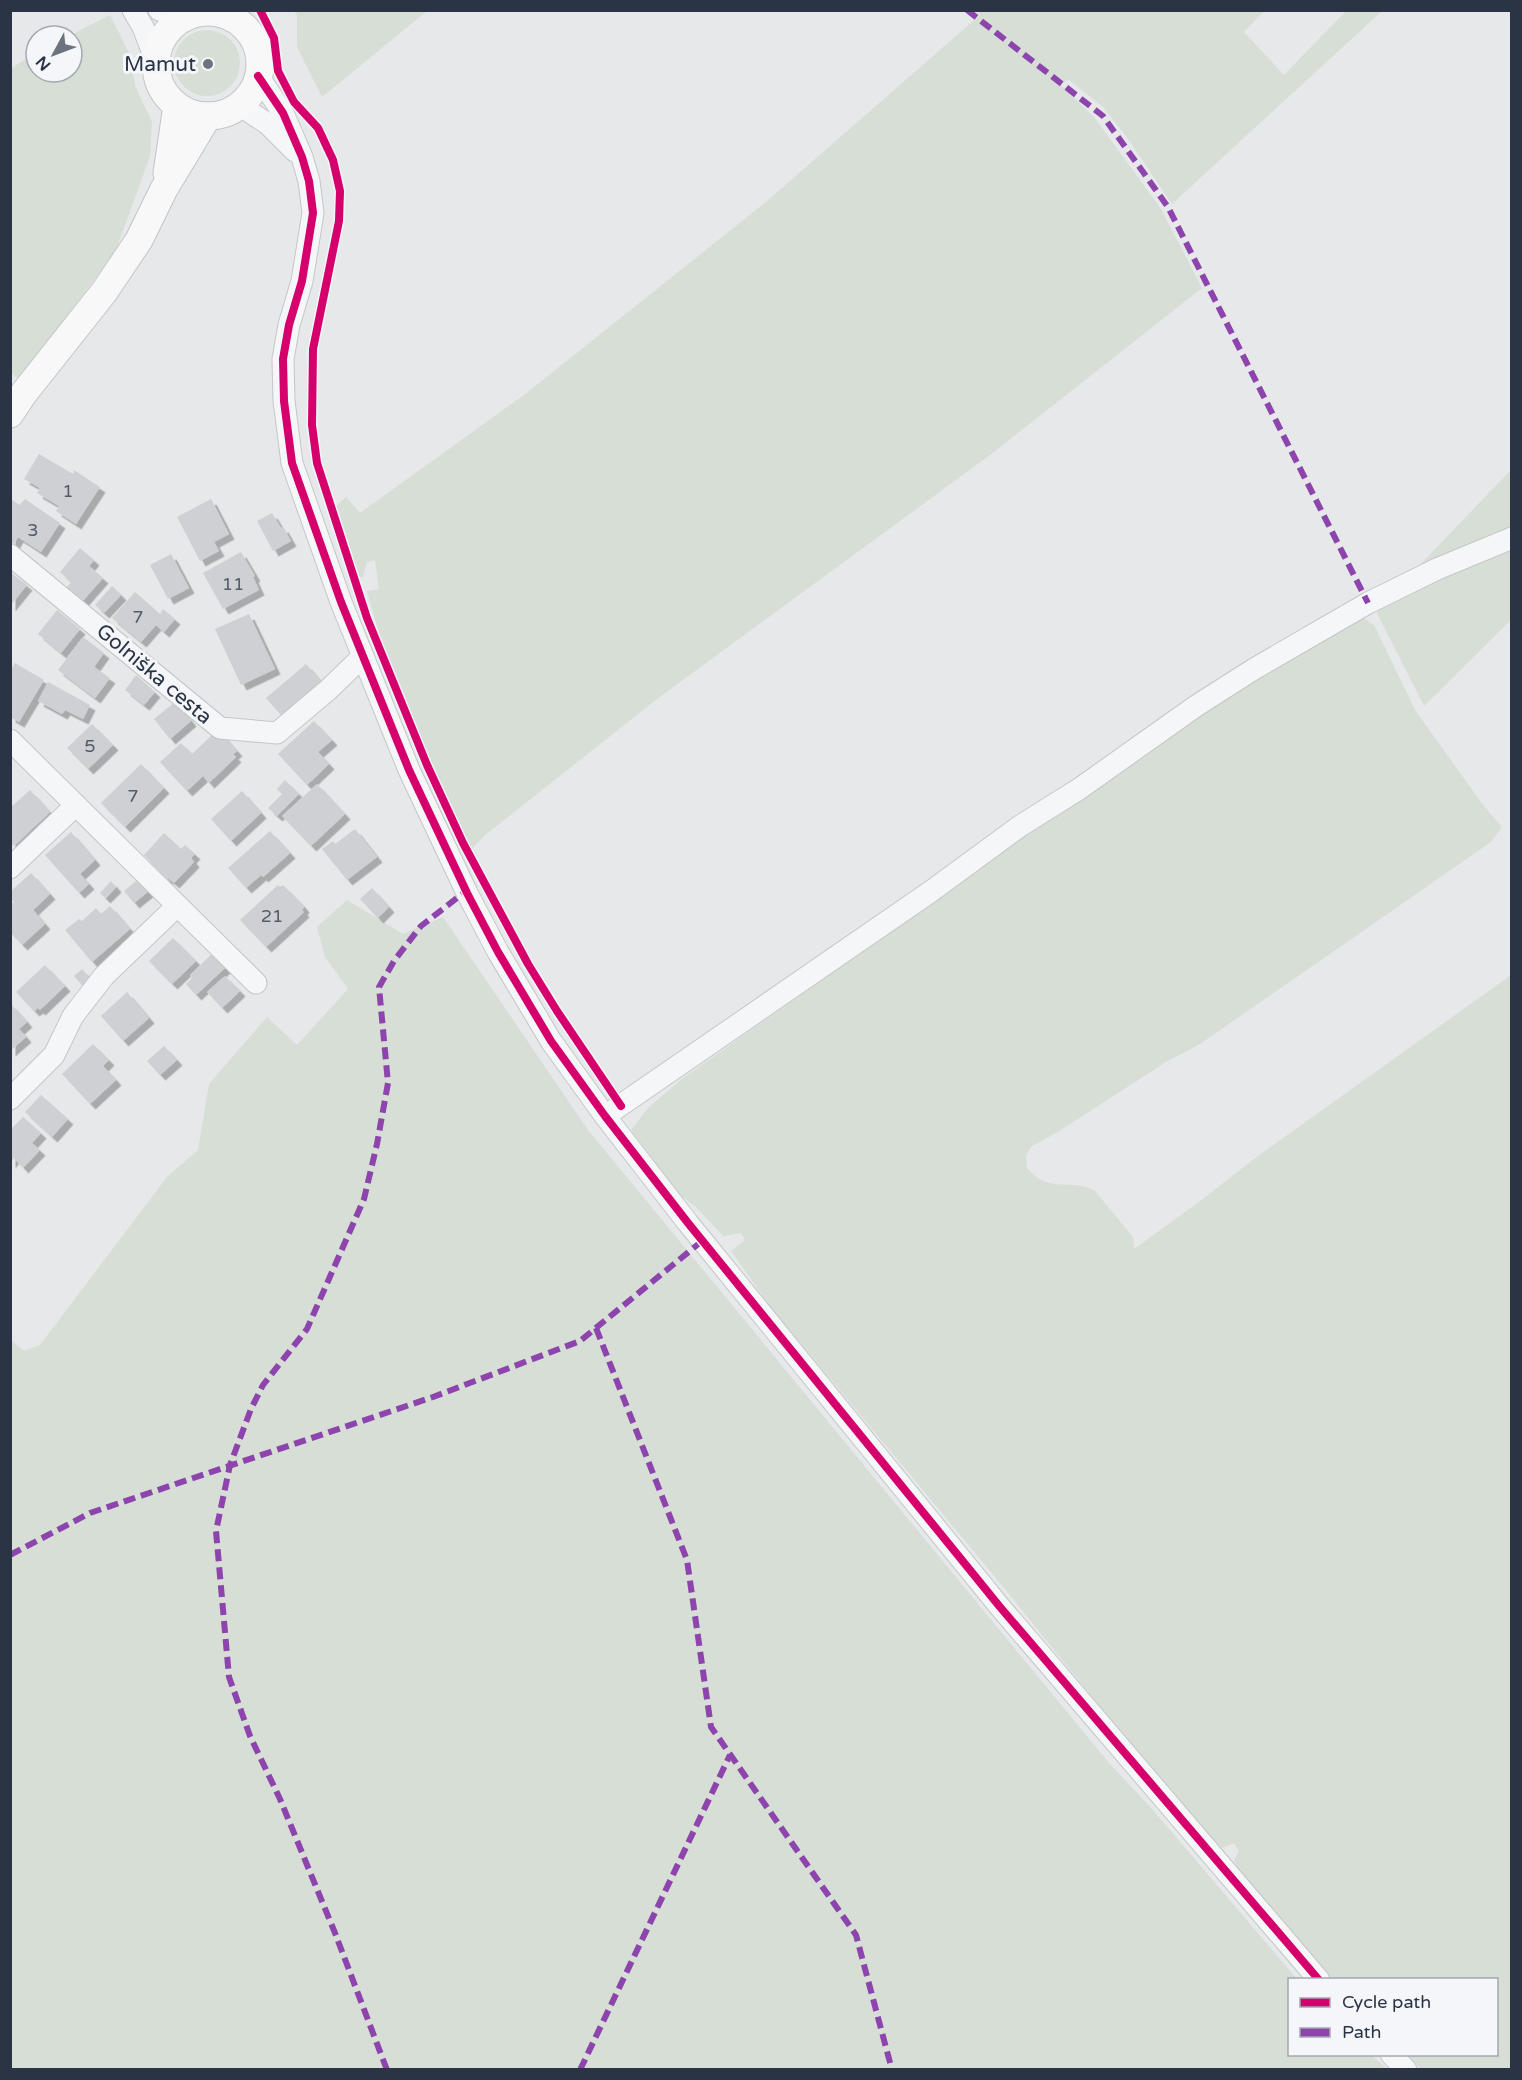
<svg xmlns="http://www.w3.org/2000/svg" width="1522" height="2080" font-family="'Varela Round',sans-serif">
	<defs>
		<filter id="shadow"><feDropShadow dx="5.5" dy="5.5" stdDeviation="0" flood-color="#0004"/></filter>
	</defs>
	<rect width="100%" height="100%" fill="#e6e8ea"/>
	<g fill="#d6ded6">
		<polygon points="294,11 427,11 322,97 297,47 297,15"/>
		<path d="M975,11H1264L1244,32L1284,75L1346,11H1382L1172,204L1126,136L1103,107L1068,79L1061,85L1094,117L1161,209L1202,288L990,455L657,699L484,836L470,851C431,767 390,681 367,591L379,589L375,560L367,562L363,577L357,578L335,507L346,497L360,513L524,395L766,202L980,15Z"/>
		<polygon points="110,15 130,55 135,86 152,122 150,156 116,250 19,380 10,371 10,69 36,53 36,72 72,72 72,36 69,36"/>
		<circle cx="207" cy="63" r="33"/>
		<polygon points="1511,470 1511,531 1416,569"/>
		<polygon points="1511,543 1511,620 1424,706 1377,613 1380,606"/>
		<path d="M1359,615L1374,625L1415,710L1483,805L1502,827L1491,842L1200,1044L1166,1062L1056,1133L1032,1146L1026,1155L1027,1168C1050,1195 1071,1177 1095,1191L1133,1237L1134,1249L1199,1202L1254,1159L1511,975V2069H1421L1406,2055L1496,2054V1980L1330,1979L1243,1877L1234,1860L1239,1851L1234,1843L1222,1848L1194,1821L1171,1794L995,1577L770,1306L731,1251L745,1240L741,1233L723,1236L696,1207L679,1194L631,1130L649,1107L682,1079L958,884L984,862L1218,698Z"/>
		<polygon points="347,900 403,934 443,917 588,1130 1109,1763 1153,1810 1297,1979 1290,1980 1290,2054 1372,2055 1387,2069 11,2069 11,1340 24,1351 40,1345 167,1177 198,1150 209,1084 267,1017 297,1045 348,989 325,957 317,927"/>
	</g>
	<g fill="#ced0d3" filter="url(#shadow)">
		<polygon points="39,454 73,474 74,470 100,487 76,524 56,511 59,506 37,493 40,488 24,479"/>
		<polygon points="25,499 60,523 41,552 18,537 14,544 10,542 10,502 12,500 20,505"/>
		<polygon points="211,499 229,534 214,542 219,551 200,561 177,517"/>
		<polygon points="272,513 281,528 283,527 291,541 273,551 257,521"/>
		<polygon points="80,548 94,560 89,566 103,578 81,603 65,590 71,582 60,572"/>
		<polygon points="241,552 255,576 253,577 259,590 223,609 203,573"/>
		<polygon points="171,554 189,588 168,599 150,565"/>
		<polygon points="10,572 27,585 10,606"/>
		<polygon points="112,586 121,595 104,613 95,605"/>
		<polygon points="135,592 160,614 163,609 175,619 164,632 156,625 141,642 112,618"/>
		<polygon points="57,610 80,629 61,653 38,634"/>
		<polygon points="249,614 275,669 241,685 215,629"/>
		<polygon points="83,637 104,653 94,667 110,678 95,698 58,670"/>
		<polygon points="15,663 44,680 19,722 10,717 10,671"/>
		<polygon points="306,664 324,685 295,709 292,705 281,715 266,698"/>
		<polygon points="136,675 155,692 144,705 125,690"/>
		<polygon points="48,682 90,705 83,719 65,710 62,714 38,701"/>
		<polygon points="175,702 191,721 170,739 154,719"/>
		<polygon points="314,721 332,740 318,752 329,764 307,785 278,754"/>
		<polygon points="92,724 113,745 88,769 67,748"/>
		<polygon points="214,733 221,733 237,751 233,754 236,757 209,783 203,776 187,791 160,762 181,743 192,754"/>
		<polygon points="141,764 164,788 125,827 101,803"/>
		<polygon points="285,780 299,794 277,816 268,808 282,794 277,789"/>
		<polygon points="317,784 345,814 311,846 282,816"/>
		<polygon points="30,790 50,812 14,846 10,843 10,808"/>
		<polygon points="242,791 261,813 231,841 211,819"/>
		<polygon points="355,829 377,857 347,880 322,849 333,841 335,844"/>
		<polygon points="270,831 290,853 263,877 261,875 246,888 228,868"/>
		<polygon points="71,832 95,860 80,874 89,884 79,893 45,855"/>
		<polygon points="164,833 181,849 185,845 195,854 191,858 194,862 174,883 168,878 167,879 144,855"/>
		<polygon points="31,873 50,894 33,910 45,924 22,945 10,932 10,905 14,902 10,898 10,892"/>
		<polygon points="140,878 150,890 134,903 124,891"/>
		<polygon points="111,881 116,887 105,898 100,893"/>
		<polygon points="278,885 280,887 283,885 297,899 304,907 302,910 304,912 266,947 240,920"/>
		<polygon points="372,888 389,907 378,918 360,899"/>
		<polygon points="110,906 130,929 92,962 65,930 79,919 82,921 96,908 101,914"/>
		<polygon points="173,938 196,961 172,984 149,961"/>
		<polygon points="215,951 228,965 196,995 186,984 192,978 190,975"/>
		<polygon points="45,965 65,986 40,1010 38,1008 34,1011 16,992"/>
		<polygon points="82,969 90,978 82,985 74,976"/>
		<polygon points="225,976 240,991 222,1008 207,992"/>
		<polygon points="127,992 149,1018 123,1041 101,1016"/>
		<polygon points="10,1003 27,1022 19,1029 26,1037 10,1051"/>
		<polygon points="93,1044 109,1060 103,1066 116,1080 90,1104 62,1074"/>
		<polygon points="164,1046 177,1060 160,1075 147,1061"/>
		<polygon points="41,1095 68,1119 52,1137 25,1112"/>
		<polygon points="23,1117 41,1133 32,1143 40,1150 23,1168 14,1158 10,1163 10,1130"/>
	</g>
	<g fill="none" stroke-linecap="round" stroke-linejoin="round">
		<defs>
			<g id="minor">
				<polyline points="133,10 143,27 156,61"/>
				<polyline points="159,10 183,17"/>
				<polyline points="258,76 283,113 302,157 309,181 313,213 302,281 289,325 283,359 284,401 292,463 341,602 409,770 467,893 498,952 551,1041 605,1116 688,1223 1000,1607 1319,1980"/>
				<polyline points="239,105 268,124 295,151"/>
				<polyline points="10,555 220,728 277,733 328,690 363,656"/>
				<polyline points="10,740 256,983"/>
				<polyline points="10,868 76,805"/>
				<polyline points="10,1099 54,1055 73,1016 104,976 177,906"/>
				<polyline points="605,1116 930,892 1020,826 1079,789 1196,706 1254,669 1368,603 1437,569 1512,538"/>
				<polyline points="1391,2054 1406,2070"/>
			</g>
			<g id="major">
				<circle cx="208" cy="64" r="52"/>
				<polyline points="167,173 177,106"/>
				<polyline points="10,414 24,393 104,292 139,240 164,189 208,116"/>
			</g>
		</defs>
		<use href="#minor" stroke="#c4c6c8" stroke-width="23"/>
		<use href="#major" stroke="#c2c5c8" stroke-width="29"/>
		<use href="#minor" stroke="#f5f6f7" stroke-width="21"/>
		<use href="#major" stroke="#f8f8f8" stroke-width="27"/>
		<g stroke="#8e44ad" stroke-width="6" stroke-dasharray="12 6" stroke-linecap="butt">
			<polyline points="967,10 1103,116 1168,207 1368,603"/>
			<polyline points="596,1328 687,1560 711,1727 856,1935 892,2070"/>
			<polyline points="10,1555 90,1513 433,1397 580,1341 702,1241"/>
			<polyline points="387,2070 335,1933 280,1799 250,1736 229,1677 216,1531 230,1465 251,1409 263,1385 307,1329 364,1199 377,1144 388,1083 379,987 394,961 421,926 466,891"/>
			<polyline points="580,2070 730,1755"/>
		</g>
		<defs>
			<g id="cycleway">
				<polyline points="260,10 274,38 278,71 294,102 318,128 333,160 340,191 339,221 313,349 312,425 317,463 367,618 427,765 463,843 528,964 557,1011 621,1106"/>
				<polyline points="258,76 283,113 302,157 309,181 313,213 302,281 289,325 283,359 284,401 292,463 341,602 409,770 467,893 498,952 551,1041 605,1116 688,1223 1000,1607 1319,1980"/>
			</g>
		</defs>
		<use href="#cycleway" stroke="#f4f6f9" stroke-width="11"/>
		<use href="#cycleway" stroke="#d6006c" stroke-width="8"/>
	</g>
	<circle fill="#6c737f" stroke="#f4f6f9" stroke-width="2" cx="208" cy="64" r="6"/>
	<g text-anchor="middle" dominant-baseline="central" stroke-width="6" stroke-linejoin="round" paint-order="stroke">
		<g font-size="18" fill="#545c69">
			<text x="68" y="491">1</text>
			<text x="33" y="530">3</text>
			<text x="233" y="584">11</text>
			<text x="138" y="617">7</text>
			<text x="90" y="746">5</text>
			<text x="133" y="796">7</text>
			<text x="272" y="916">21</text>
		</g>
		<g font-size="21" fill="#2b3445" stroke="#f4f6f9" text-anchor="end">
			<text x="196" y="64">Mamut</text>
		</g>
		<g font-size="21" fill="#2b3445" stroke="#f4f6f9">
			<text transform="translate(154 674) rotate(40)">Golniška cesta</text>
		</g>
	</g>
	<rect width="1522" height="2080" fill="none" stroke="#2b3445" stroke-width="24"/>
	<rect x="1288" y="1978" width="210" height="78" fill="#f4f6f9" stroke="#a4a8b1" stroke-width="1.5"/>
	<rect x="1300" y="1998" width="30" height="9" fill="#d6006c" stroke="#a4a8b1" stroke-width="1.5"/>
	<text x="1342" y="2008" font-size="18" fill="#2b3445">Cycle path</text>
	<rect x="1300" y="2028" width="30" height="9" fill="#8e44ad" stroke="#a4a8b1" stroke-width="1.5"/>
	<text x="1342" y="2038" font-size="18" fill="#2b3445">Path</text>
	<g transform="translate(54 54) rotate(229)"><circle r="28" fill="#f4f6f9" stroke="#a4a8b1" stroke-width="1.5"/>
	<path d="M0-4.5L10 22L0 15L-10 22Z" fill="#6c737f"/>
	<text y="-9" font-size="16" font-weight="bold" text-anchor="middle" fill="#2b3445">N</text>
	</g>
</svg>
